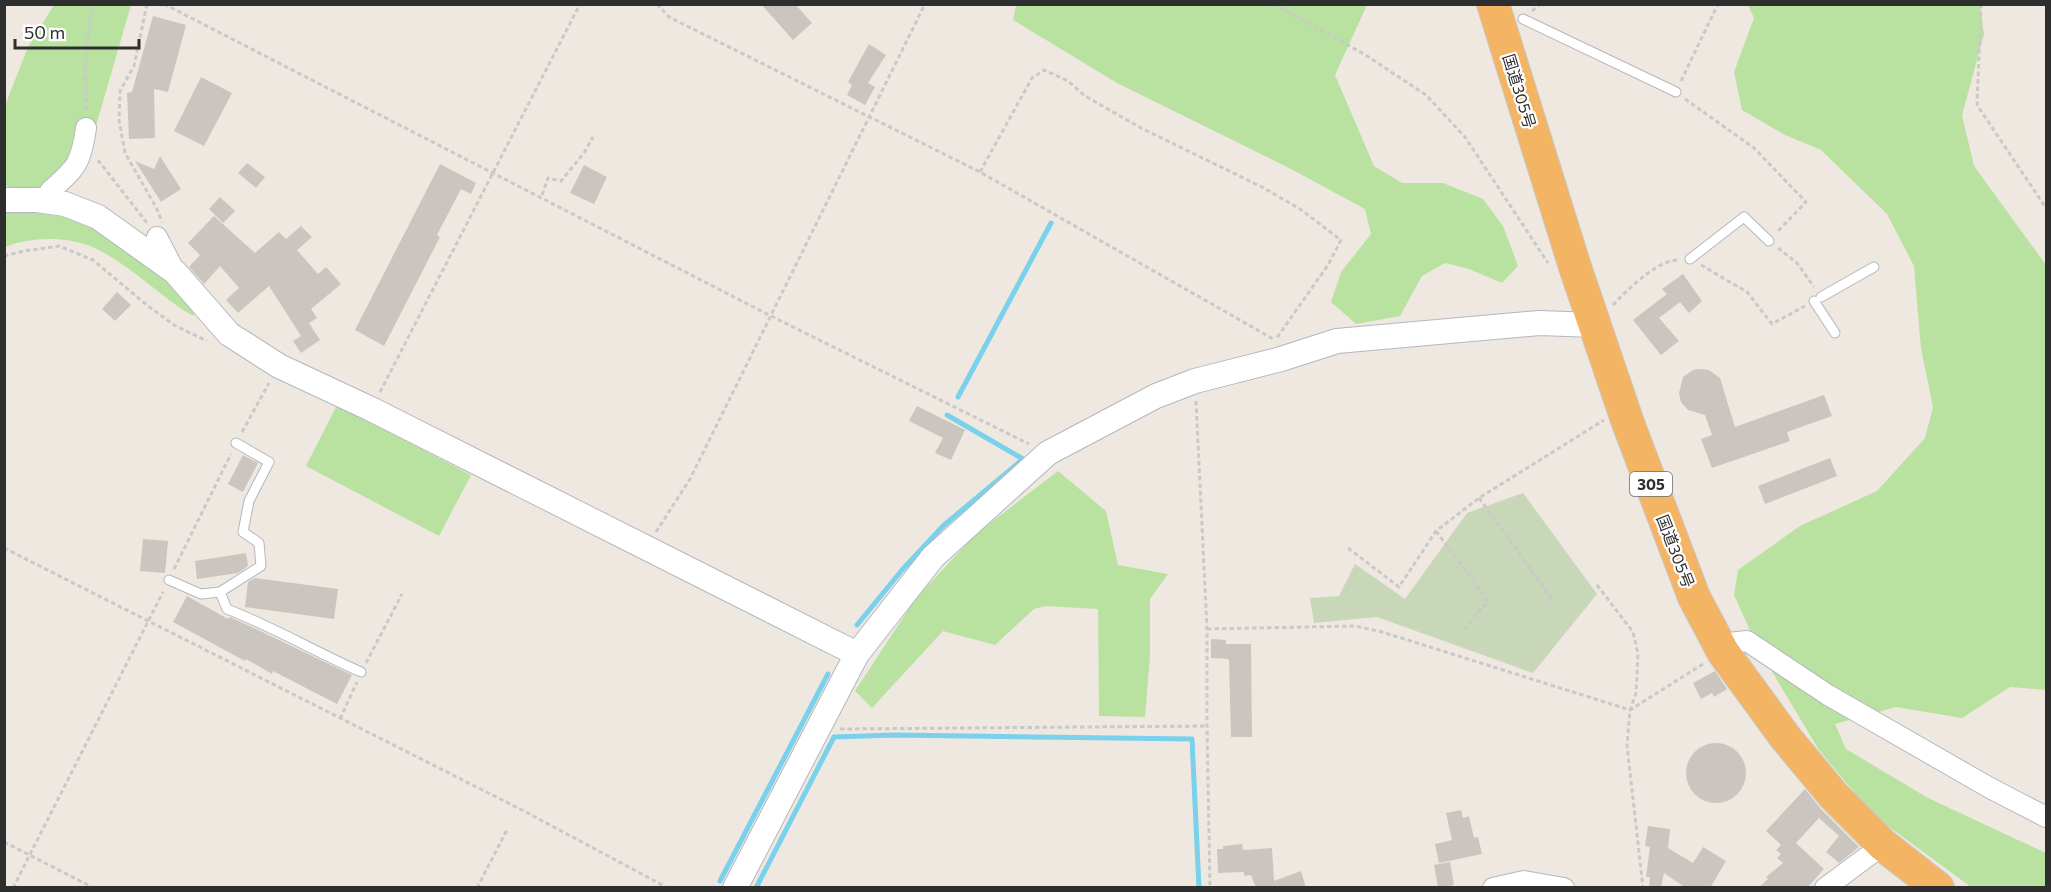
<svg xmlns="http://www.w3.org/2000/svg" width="2051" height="892" font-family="Commissioner,'Noto Sans JP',sans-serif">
	<rect width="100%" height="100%" fill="#eee8e1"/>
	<g fill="#b9e2a0">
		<polygon points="54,5 131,5 89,150 43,189 20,190 5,186 4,108 28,47"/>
		<polygon points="1016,5 1367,5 1335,75 1374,166 1402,183 1443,183 1483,199 1503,226 1518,266 1502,283 1469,269 1445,263 1422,276 1400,316 1356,324 1331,302 1341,272 1371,234 1365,209 1291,169 1117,83 1013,20"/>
		<polygon points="1748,5 1980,5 1984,34 1962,115 1974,166 2046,265 2046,690 2010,687 1962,718 1896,707 1835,724 1846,749 1928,798 2046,853 2046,887 1971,887 1873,815 1819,750 1759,650 1734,595 1738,570 1800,526 1877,491 1925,438 1933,407 1921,349 1914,266 1887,214 1821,150 1783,134 1742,110 1734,72 1754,18"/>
		<path d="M5,210L34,212L64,217L84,223L109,234L177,285L196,311L193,316C160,297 125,260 90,246C65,236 29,237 5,247Z"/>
		<polygon points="337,405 471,475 439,536 306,466"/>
		<polygon points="1058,471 1106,511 1118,565 1168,574 1150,599 1150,656 1145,717 1099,716 1098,609 1046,606 1034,609 995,645 943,631 872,708 855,691 916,598 976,534"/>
	</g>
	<polygon fill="#c9d7b9" points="1523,493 1597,594 1533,673 1377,617 1314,623 1310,598 1339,596 1355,564 1405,599 1467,513"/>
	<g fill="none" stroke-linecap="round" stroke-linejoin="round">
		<g stroke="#79d1eb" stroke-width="5">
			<polyline points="958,397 1051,223"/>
			<polyline points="857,625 902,570 943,526 1023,459 947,415"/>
			<polyline points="720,881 828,674"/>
			<polyline points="756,888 834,737 894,735 1192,739 1199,888"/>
		</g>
	</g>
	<g fill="#cac6bf">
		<polygon points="761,4 795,4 812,23 793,40"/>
		<polygon points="153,16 186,25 168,92 154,89 155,138 129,139 127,93 132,92"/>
		<polygon points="869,44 886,55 868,83 875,87 865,105 847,95 852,85 848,82"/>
		<polygon points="201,77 232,93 204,146 174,131"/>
		<polygon points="160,156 181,189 161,202 135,161 154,169"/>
		<polygon points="247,163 265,177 256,188 238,173"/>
		<polygon points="440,164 476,183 471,194 461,189 437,235 440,237 384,346 355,330"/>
		<polygon points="584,165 607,177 594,204 570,193"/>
		<polygon points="220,197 235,211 223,223 209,209"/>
		<polygon points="214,216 255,253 279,232 286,239 301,226 312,237 297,250 318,274 326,267 341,284 311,309 317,318 309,323 320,340 301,353 293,341 301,336 269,286 238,313 226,300 239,288 220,266 204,284 189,267 200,255 188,243"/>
		<polygon points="1683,274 1702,301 1689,313 1680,302 1659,318 1679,341 1661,355 1633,320 1667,294 1662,289"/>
		<polygon points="117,292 131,305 115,321 102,309"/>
		<polygon points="1698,369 1709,370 1720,378 1735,427 1824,395 1832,416 1787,432 1790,441 1712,468 1701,439 1712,435 1705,415 1688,410 1681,402 1679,393 1683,377 1693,370"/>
		<polygon points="917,406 965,430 951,460 935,453 943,438 909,421"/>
		<polygon points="243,455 258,463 243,492 228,484"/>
		<polygon points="1830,458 1837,476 1765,504 1758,486"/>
		<polygon points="143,539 168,541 165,573 140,571"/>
		<polygon points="246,553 248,566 238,573 197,579 195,561"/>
		<polygon points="255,578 338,589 334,619 245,607 248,582"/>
		<polygon points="187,596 228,619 230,617 258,630 352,675 337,704 273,671 272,674 246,659 245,661 173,622"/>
		<polygon points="1211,639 1226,640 1226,644 1251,644 1252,737 1231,737 1229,659 1211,658"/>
		<polygon points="1715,671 1727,689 1714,697 1712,693 1701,699 1693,683"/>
		<circle cx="1716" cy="773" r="30"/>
		<polygon points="1805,789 1821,809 1859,847 1839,863 1826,852 1839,836 1819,818 1796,843 1824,869 1807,888 1758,888 1768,879 1766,877 1783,863 1777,858 1781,854 1776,850 1781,845 1766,831"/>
		<polygon points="1461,810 1463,818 1469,816 1474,838 1478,837 1482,854 1439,863 1435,844 1452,840 1446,813"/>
		<polygon points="1648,826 1670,829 1668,848 1693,863 1703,847 1726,861 1710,888 1686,888 1664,873 1661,888 1649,888 1650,877 1646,877 1650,847 1645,846"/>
		<polygon points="1242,844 1243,850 1272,848 1274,881 1301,871 1306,888 1256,888 1251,875 1244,876 1244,872 1218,873 1217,849 1223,849 1223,846"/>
		<polygon points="1450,862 1454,885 1438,888 1434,865"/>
	</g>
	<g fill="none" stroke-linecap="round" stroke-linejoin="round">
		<defs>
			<g id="service">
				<polyline points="1523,19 1676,92"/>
				<polyline points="1690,259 1744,217 1769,241"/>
				<polyline points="1821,297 1874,267"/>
				<polyline points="1814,301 1835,333"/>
				<polyline points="169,580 201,594 220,592 261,566 259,543 243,532 249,501 269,462 236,443"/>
				<path d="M220,592L227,609C273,627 316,652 361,672"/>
			</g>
			<g id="minor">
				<path d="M50,191C76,168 81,164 86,128"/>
				<polyline points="157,237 175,272"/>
				<polyline points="1719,644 1747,641 1828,695 1990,788 2046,817"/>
				<polyline points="1493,888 1524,881 1564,888"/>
				<polyline points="1825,888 1883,845"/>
			</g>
			<g id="tertiary">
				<polyline points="4,200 37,200 65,204 98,217 175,272 229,334 279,366 371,409 857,654"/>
				<polyline points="735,888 857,654 933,557 1048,453 1156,396 1195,381 1281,359 1337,341 1539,323 1595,325"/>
			</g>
			<polyline id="trunk" points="1493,4 1575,267 1628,423 1694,597 1723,652 1785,737 1834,796 1883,845 1938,888"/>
		</defs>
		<use href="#service" stroke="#b4b7c0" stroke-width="11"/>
		<use href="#minor" stroke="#b4b7c0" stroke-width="22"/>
		<use href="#tertiary" stroke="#b4b7c0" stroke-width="26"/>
		<use href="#trunk" stroke="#c9c9c9" stroke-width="34"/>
		<g stroke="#c9c9c9" stroke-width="3" stroke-dasharray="4.5 3" stroke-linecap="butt">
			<polyline points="147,4 134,66 120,91 119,120 125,153 157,209 162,222"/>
			<polyline points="164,4 771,316 1029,444"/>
			<polyline points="657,4 669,17 980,172 1275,340"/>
			<polyline points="1274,4 1364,54 1426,95 1465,137 1548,263"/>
			<polyline points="1981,4 1977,105 2046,208"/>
			<polyline points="1532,11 1540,4"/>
			<polyline points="1681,81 1718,4"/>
			<polyline points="1685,99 1754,148 1806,202 1777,232"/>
			<polyline points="86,110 85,66 92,4"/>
			<polyline points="98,160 147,223"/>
			<polyline points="980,172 1032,78 1044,70 1068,81 1085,96 1141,128 1262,187 1300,209 1341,240 1328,265 1276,339"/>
			<polyline points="542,195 548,178 561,181 584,153 593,137"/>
			<polyline points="1778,248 1797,263 1814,287"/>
			<polyline points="4,256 24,251 59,246 93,260 148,306 174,325 207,341"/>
			<polyline points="1701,265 1747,292 1772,324 1805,306"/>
			<path d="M1613,305C1627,290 1657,260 1678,260"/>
			<polyline points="380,392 580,4"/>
			<polyline points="1196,401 1207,629 1207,726 1210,888"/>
			<polyline points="242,432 269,383"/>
			<polyline points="1479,498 1555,603"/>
			<polyline points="1436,531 1488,601 1463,630"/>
			<polyline points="656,532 690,479 925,4"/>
			<polyline points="4,548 522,810 668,888"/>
			<polyline points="1348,548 1399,587 1436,531 1479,498 1604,420"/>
			<polyline points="174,569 231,454"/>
			<polyline points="1597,585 1633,632 1638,654 1636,693 1630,710 1627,745 1643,888"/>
			<polyline points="1207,629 1355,626 1382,632 1630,710 1703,664"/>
			<polyline points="366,663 402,594"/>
			<polyline points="340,719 357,682"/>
			<polyline points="840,729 1207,726"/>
			<polyline points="4,842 94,888"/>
			<polyline points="13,888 163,592"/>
			<polyline points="477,888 508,828"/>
		</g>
		<use href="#service" stroke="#fff" stroke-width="9"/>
		<use href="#minor" stroke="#fff" stroke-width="20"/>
		<use href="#tertiary" stroke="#fff" stroke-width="24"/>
		<use href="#trunk" stroke="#f3b464" stroke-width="32"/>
	</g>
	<g text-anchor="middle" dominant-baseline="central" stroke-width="4.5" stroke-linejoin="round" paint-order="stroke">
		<rect fill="#fff" stroke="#6d6d6d" stroke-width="1.5" x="1630" y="472" width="42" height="24" rx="4.5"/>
		<g font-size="15" font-weight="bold" fill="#2e2e2e">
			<text x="1651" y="484">305</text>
		</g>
		<g font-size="16" fill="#2e2e2e" stroke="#fff">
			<text transform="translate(1520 91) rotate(73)">国道305号</text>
			<text transform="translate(1676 551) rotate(69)">国道305号</text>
		</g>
	</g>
	<rect width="2051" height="892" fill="none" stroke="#2e2e2e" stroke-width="12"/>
	<path d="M15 39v9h124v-9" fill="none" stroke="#2e2e2e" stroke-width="3"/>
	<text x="24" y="39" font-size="18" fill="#2e2e2e" stroke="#ffffff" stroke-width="4.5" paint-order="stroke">50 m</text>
</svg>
